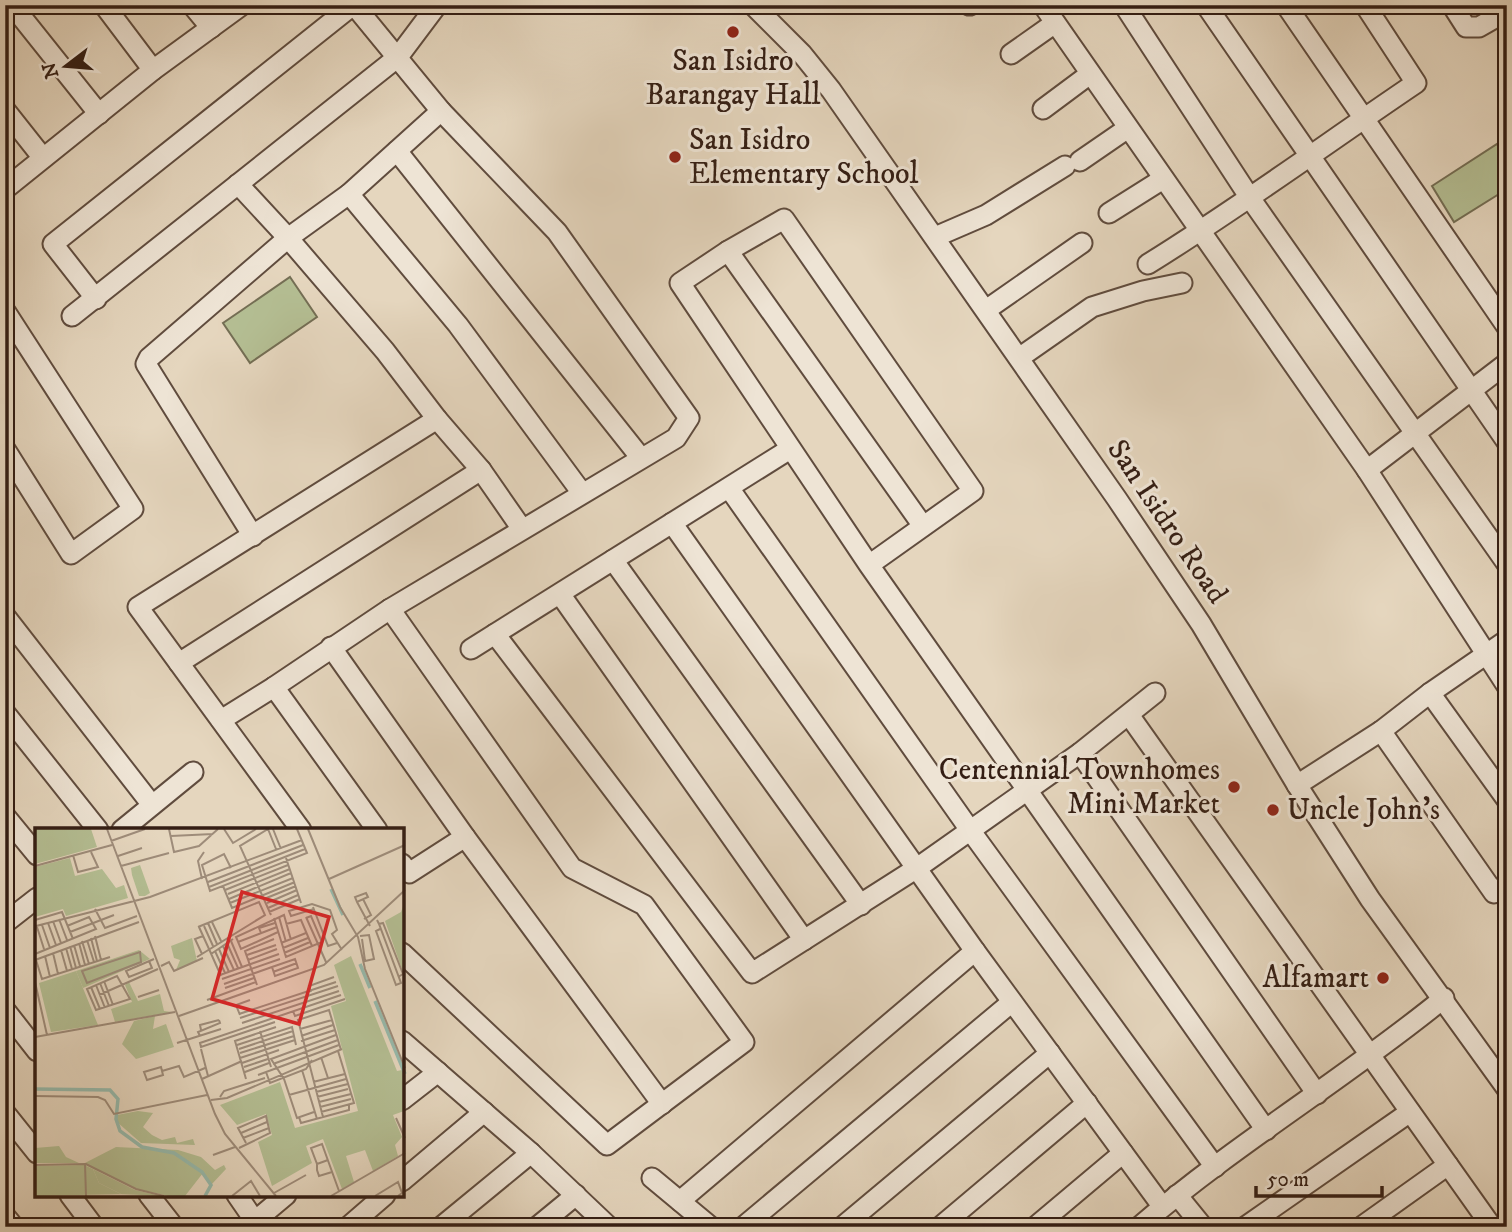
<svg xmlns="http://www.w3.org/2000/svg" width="1512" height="1232" font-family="'IM FELL DW Pica',serif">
	<rect width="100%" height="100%" fill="#e5d6be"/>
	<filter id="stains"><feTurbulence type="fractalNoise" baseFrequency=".00286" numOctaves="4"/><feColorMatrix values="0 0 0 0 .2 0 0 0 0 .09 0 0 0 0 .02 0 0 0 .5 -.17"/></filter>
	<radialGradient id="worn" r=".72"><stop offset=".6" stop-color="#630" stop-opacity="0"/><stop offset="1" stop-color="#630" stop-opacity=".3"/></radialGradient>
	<g fill="#b4be93" stroke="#746e54" stroke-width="2">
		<polygon points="1497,144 1507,160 1507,189 1454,222 1432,186"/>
		<polygon points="290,277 317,317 250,363 223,323"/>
	</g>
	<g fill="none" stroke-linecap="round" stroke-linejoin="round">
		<defs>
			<g id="minor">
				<polyline points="12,5 99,114"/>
				<polyline points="104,5 153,70"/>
				<polyline points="192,5 211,28"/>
				<polyline points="753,5 802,54 831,90 1117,499 1201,624 1297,785 1370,899 1507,1089"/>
				<polyline points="969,5 970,5"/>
				<polyline points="1043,5 1367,470 1507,686"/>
				<polyline points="1124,5 1250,198 1507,564"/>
				<polyline points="1206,5 1507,442"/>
				<polyline points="1286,5 1507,327"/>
				<polyline points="1452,5 1466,27 1479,27 1507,11"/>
				<polyline points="1011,54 1055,23"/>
				<polyline points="1043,109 1090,74"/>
				<polyline points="5,110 43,158"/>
				<polyline points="397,151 641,458"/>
				<polyline points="1080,161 1128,128"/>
				<polyline points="238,184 288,238 385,351 437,419 481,470 522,529"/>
				<polyline points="5,189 153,70 242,5"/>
				<polyline points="349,194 458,325 582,493"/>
				<polyline points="1109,213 1163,179"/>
				<polyline points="935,237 986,215 1065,166"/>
				<polyline points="728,251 923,526"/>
				<path d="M1148,264C1240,207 1327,143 1416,83L1365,5"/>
				<polyline points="96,299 53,244 353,5"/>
				<polyline points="986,310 1082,243"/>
				<polyline points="5,311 133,509 71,554 5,449"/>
				<polyline points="72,316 398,57 437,5"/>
				<polyline points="1019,358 1092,307 1143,291 1182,283"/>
				<polyline points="1367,470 1507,363"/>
				<polyline points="729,488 970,830 1215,1167"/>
				<polyline points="672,523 975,951 1162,1206"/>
				<polyline points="253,536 146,364 149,358 288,238 349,194 441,111"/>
				<polyline points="613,560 861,905"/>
				<polyline points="869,565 973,491 784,219 728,251 680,283 869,565 1266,1130"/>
				<polyline points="560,594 804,940"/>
				<polyline points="390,609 572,868 644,905 744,1042 607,1145 402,953"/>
				<polyline points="5,616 152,805"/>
				<polyline points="495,634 752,973 917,868 1080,753 1155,693"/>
				<polyline points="331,647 465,837 662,1104"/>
				<polyline points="471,649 790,449"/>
				<polyline points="179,663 481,470"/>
				<polyline points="274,687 377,830"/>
				<polyline points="1430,693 1507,800"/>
				<polyline points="5,713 98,830"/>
				<polyline points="1129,715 1492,1227"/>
				<polyline points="221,720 274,687 390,609 676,438 689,418 557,232 441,111 354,5"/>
				<polyline points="1381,731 1494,893 1507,884"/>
				<polyline points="1080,753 1317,1094"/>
				<polyline points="1297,785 1381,731 1430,693 1507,640"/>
				<polyline points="5,816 37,855"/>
				<polyline points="122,830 193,772"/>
				<polyline points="301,830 138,607 437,419"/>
				<polyline points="402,864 409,873 465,837"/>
				<polyline points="5,923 37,898"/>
				<polyline points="5,1010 37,1051"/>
				<polyline points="402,1041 531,1153 609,1227"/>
				<polyline points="402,1100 438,1072"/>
				<polyline points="5,1113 37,1153"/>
				<polyline points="652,1178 711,1227"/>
				<polyline points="402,1181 484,1112"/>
				<polyline points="70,1195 94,1227"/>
				<polyline points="149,1195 174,1227"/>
				<polyline points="237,1195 259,1227"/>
				<polyline points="1177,1195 1203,1227"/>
				<polyline points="680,1201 975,951"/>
				<polyline points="5,1216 14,1227"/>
				<polyline points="255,1221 286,1195"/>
				<polyline points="348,1227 385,1195"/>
				<polyline points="441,1227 531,1153"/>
				<polyline points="537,1227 576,1195"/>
				<polyline points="743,1227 1012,1002"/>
				<polyline points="842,1227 1050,1053"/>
				<polyline points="940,1227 1087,1103"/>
				<polyline points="1035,1227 1123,1153"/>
				<path d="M1139,1227C1235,1144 1345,1079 1444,998"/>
				<polyline points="1245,1227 1410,1112"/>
				<polyline points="1361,1227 1448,1165"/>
			</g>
		</defs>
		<use href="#minor" stroke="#604c3e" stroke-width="23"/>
		<use href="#minor" stroke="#eee4d5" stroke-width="19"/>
	</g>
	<g fill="#8f2418" stroke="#eee4d5" stroke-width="2.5">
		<circle cx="733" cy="32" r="7"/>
		<circle cx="675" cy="157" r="7"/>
		<circle cx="1234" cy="787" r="7"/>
		<circle cx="1273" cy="810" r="7"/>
		<circle cx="1383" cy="978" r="7"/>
	</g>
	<g text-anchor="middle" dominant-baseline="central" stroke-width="6" stroke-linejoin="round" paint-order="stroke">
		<g font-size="30" fill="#341e14" stroke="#eee4d5" text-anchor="start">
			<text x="733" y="61" text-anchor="middle">San Isidro<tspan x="733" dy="34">Barangay Hall</tspan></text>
			<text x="689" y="140">San Isidro<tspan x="689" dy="34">Elementary School</tspan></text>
			<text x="1220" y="770" text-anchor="end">Centennial Townhomes<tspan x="1220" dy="34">Mini Market</tspan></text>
			<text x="1287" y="810">Uncle John's</text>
			<text x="1369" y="978" text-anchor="end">Alfamart</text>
		</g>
		<g font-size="30" fill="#341e14" stroke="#eee4d5">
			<text transform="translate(1167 522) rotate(56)">San Isidro Road</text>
		</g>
	</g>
	<g transform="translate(35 828)">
		<rect width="369" height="369" fill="#e5d6be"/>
		<path d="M0,1H56L62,19L0,36ZM35,30L40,48L67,41L81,60L89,57L93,70L31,88L28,81L0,89V39ZM105,37L115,65L110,68H104L97,47L96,40ZM369,76V147L350,93L366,84ZM157,110L162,133L141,142L145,132L139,130L136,118ZM316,128L362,243L367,242L369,247V283L358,287L367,309L360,317L363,328L338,343L330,322L311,328L319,354L307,361L288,311L271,318L277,335L237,358L223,314L237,307L231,286L202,297L185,277L245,254L260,300L323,283L296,178L311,173L299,137ZM41,143L63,197L16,204L4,155ZM120,188L118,201L131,196L139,219L101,231L87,216L99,193ZM103,283L118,285L108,299L117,307L127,312L140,309L142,315L158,311L160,317L106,315L82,294V287ZM24,318L31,329L44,335H0V320ZM49,337L58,341L64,355L86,366L0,368V338Z" fill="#b4be93"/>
		<path d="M94,154L103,173L125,166L129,183L137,184L80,194L76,181L97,174L90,157ZM81,319L143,322L166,329L180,342L189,337L191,341L176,357L168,345L150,368H134L102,361L48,336ZM58,341L100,362L126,368L86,366L64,355Z" fill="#b4be93"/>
		<path d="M104,122L115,131L48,160L41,143Z" fill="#b4be93"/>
		<path fill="none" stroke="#97baac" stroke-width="3.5" d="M296,61L308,87M325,136L335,160M340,173L370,246M0,261L75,262L83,271L81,291L85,303L107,319L139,325L167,344L176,357L170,368"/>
		<path fill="none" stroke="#9e8c7a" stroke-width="2" d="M72,1L180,286L190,306L241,368M134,1L139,24L164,18L183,1M189,1L198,15L221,1M233,1L205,18L236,87M233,1L241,21M238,1L246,21M273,1L305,79L323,109L330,141L370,240M136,8L178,6M76,13L110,1M38,27L43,44L63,39L56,24M83,28L107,20M251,30L266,75M0,38L77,17M86,38L134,25M196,40L189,26L167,37L175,63L272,25L262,1M167,51L163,33L169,24M294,51L370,17M173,54L268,17M188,58L197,80L260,54M174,59L270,21M190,62L253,37M331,65L333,69L322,74L320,69ZM193,66L255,41M194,71L256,45M229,71L261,58M328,71L336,87L329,91M322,74L335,98M195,75L258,50M232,75L262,62M278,79L293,118L302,115M233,80L263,67M60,81L70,100L102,88M279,81L256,88L254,83L277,76L295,82L302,102L297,106L307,122M234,84L265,71M244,89L251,114M271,89L291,134M239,90L251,129L287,114L276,88L271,90M24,91L32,112M0,92L27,84L38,111M342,92L344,96L366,155L361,157L341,103L345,101M18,93L26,115M177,94L186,113M13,95L21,117M173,95L182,116M251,96L266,92L277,118M344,96L348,95L368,146L363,149M7,97L15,120M1,98L115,69L267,12M169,98L178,118M2,99L9,121M164,99L174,121M35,104L79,87M243,104L206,121L201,109L249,87L256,112M226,105L224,100L240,95M60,108L66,132M325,108L334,107L339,131L330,133L327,111M56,110L62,133M52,112L59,134M47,113L54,136M196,113L207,139M203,114L242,99M44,115L50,137M192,115L203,140M246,115L271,105M39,117L45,138M35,118L41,140M188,118L199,142M31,120L37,141M248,120L273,110M174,121L186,148M184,121L194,144M26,122L32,143M180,123L190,145M105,124L106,134L52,155L47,143ZM18,125L23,146M249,125L275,114M0,126L61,101L54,89L32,98M167,126L160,111L168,108M176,126L198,111M212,127L241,117M10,128L15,149M162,129L230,87L224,74L163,99M0,132L104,94M1,132L7,151L75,129M213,132L242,121M114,133L117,140L94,149L91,143L119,131M126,138L134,134L139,143L168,130M238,144L262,135M185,147L244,126M82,148L95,171L61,182L52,161ZM187,151L245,131M69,153L78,177M0,154L12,207M65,155L74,178M189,156L237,139L260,131L263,140L240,148L237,139M61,157L70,180M222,157L210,123L239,111M56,159L65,181M190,160L219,150M276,164L274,158L299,149M64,167L123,141M103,169L124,162M172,172L221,154M258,183L260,188L310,171M204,186L301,154M205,187L201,177L215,172M144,188L289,137L370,62M205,190L303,158M240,194L166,219L165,215L306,167M207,195L304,163M265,201L297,192M166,202L165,197L184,192M225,203L236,239M165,208L163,204L185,195L184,192M266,208L298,197M0,209L140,184M266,213L300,202M142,215L186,201M202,217L257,199L261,217M166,221L173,248M204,221L258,203M205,225L259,208M286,229L293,250M205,230L260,212M207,235L244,222M238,236L303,212M126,239L128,247L112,252L109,244ZM209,239L233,231M267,242L282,291M127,243L144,238L149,249L170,240M210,244L234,235M231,244L235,255L271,241L277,232M223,247L304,217M167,251L207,233M211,251L200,213L241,199M278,254L310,246M281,264L313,256M254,267L311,251M0,268L63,269L70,272L79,286L172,267M185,269L189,263L230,250M282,269L313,261M176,272L192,270L307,221M284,274L316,266M285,279L316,271M279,284L262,290L249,251L236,231L301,207M286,284L319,275L303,223M264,289L266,295L314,282V277M288,289L263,192L294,182L306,222M361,290L370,310M206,305L232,294M208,310L234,300M204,320L235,305L231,288L203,300L211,315M178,327L200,319M293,332L282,336V342L284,348L297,344M50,336L51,368M282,336L276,320L287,316L304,363M0,337L51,336L101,361L129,368M239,365L271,347M197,368L216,353L225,368M296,368L370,325M340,368L363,354L367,365L363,368"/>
		<path fill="#d62828" fill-opacity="0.15" stroke="#d62828" stroke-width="3.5" d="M207,64L294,89L264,196L177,171Z"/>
		<rect width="369" height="369" fill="none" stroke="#341e14" stroke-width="3.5"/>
	</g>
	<rect width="1512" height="1232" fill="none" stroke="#e5d6be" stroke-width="28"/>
	<rect x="7" y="7" width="1498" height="1218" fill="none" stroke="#341e14" stroke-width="3.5"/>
	<rect x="14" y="14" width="1484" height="1204" fill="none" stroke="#341e14" stroke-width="2"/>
	<g transform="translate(66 66) rotate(254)" stroke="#eee4d5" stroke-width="5" paint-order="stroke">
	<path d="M0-5L12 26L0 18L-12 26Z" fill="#341e14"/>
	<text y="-10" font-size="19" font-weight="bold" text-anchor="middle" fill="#341e14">N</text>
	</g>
	<path d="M1256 1186v10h126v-10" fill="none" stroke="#341e14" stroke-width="3.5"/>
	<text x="1267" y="1186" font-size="21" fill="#341e14" stroke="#eee4d5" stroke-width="5" paint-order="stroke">50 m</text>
	<rect width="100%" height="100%" filter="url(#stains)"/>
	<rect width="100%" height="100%" fill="url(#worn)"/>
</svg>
